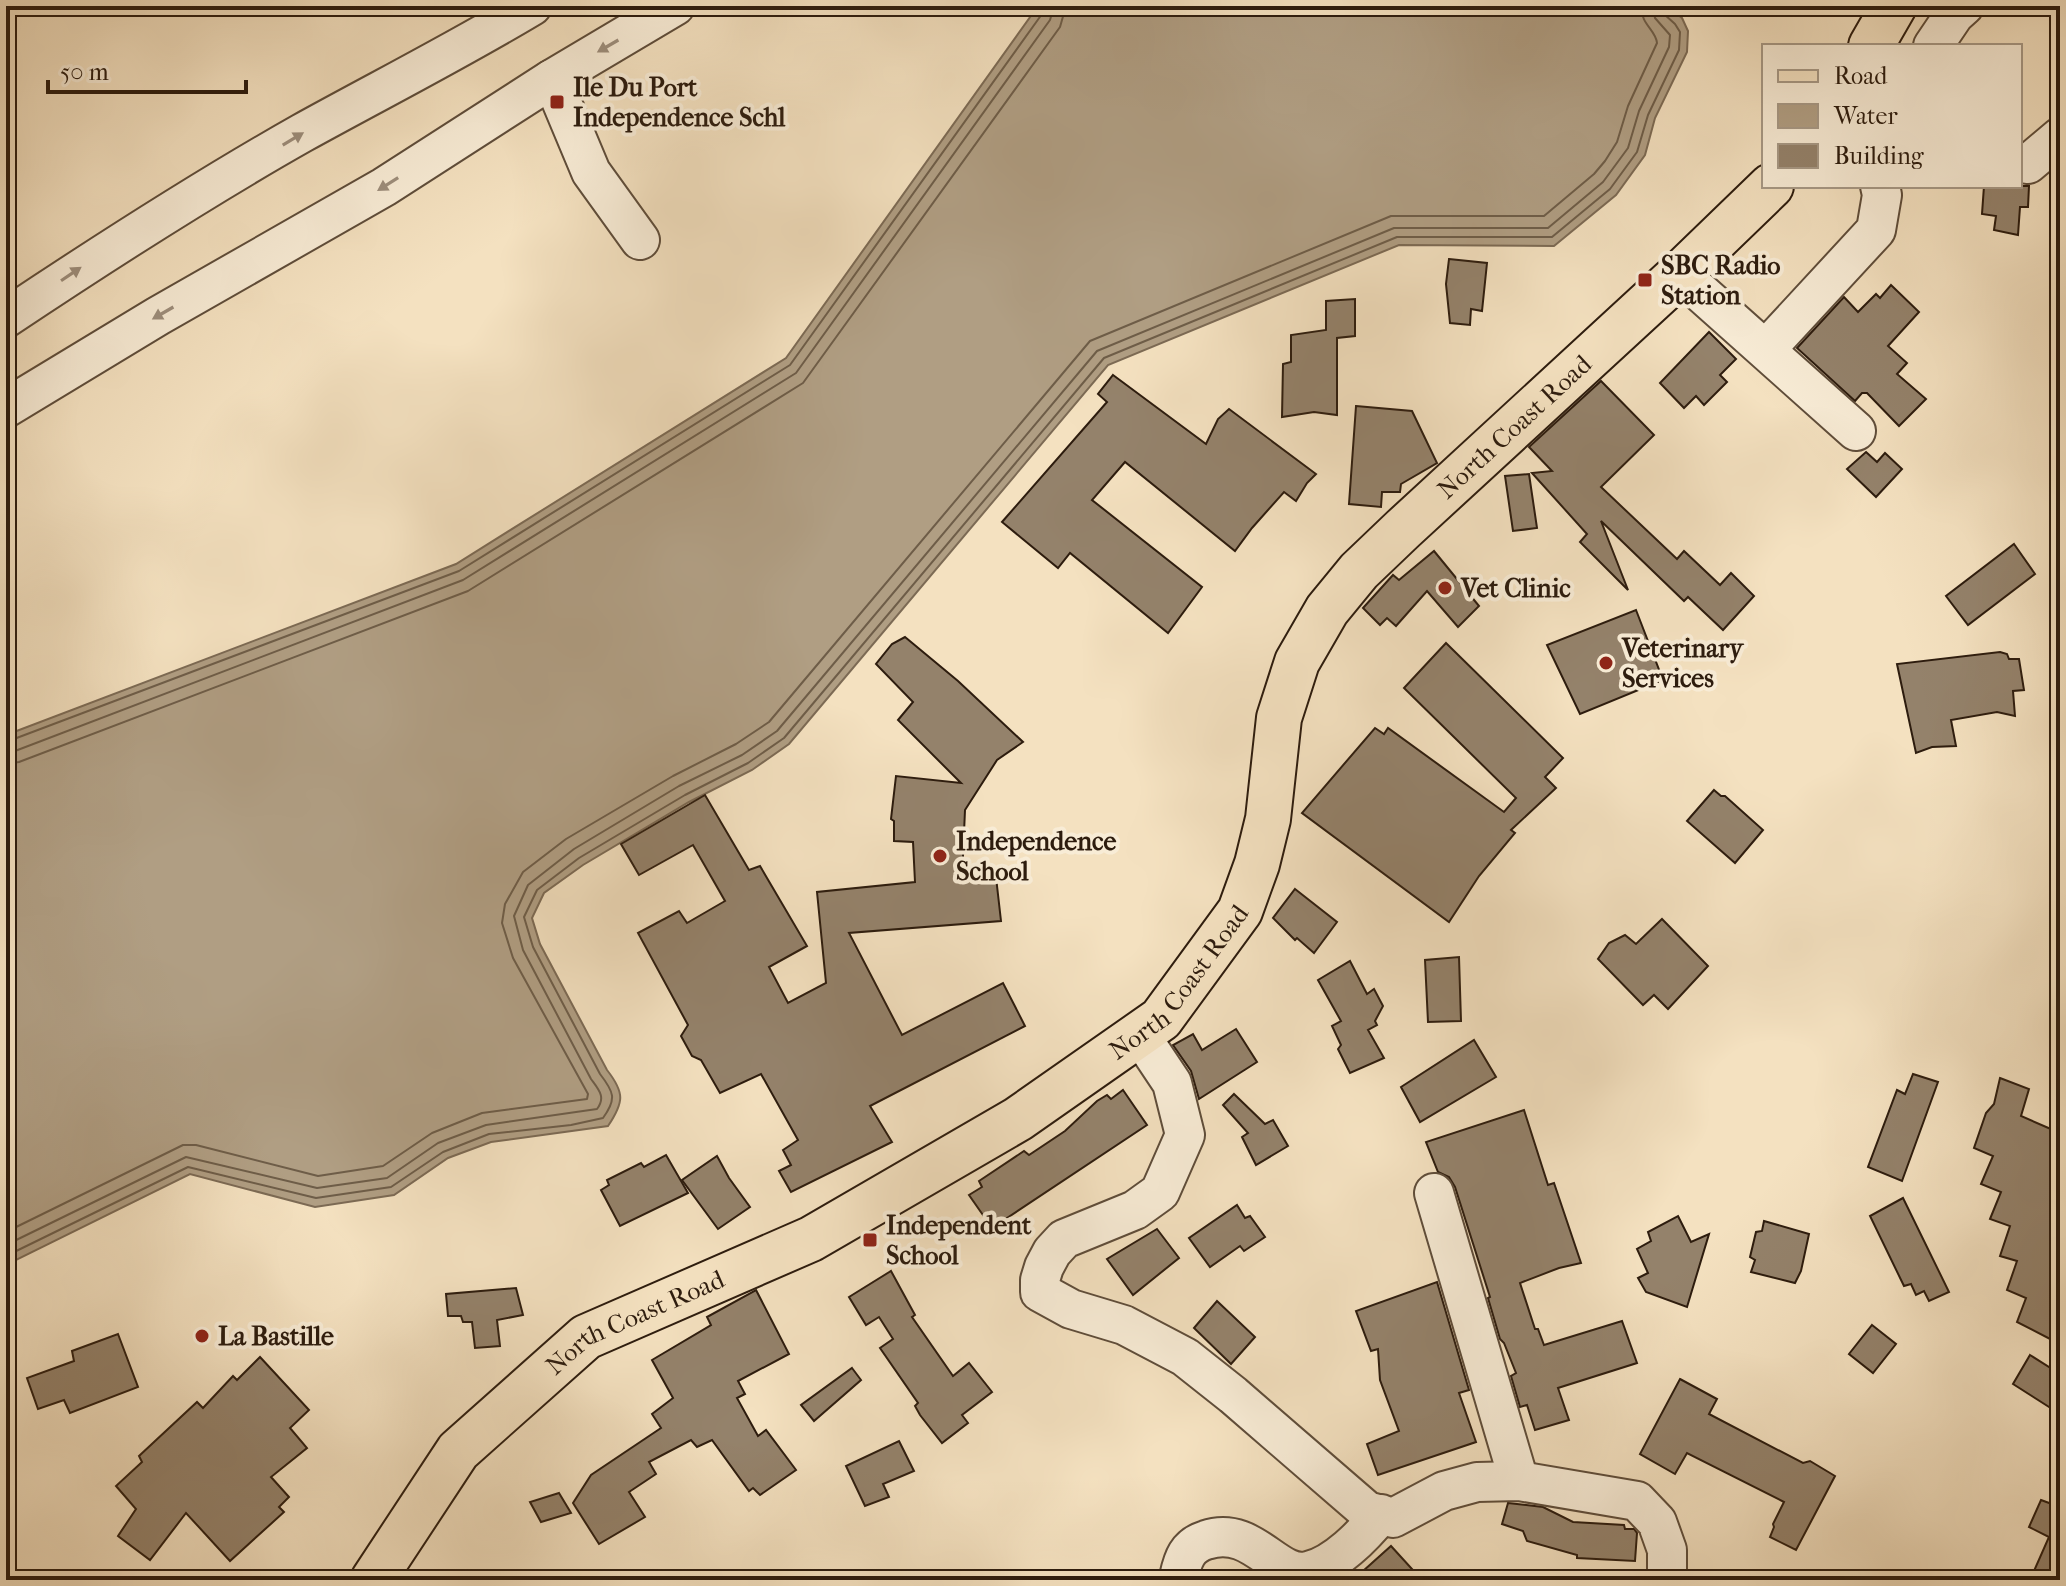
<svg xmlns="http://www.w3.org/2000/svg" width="2066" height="1586" font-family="'IM FELL French Canon',serif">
	<rect width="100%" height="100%" fill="#f4e1c0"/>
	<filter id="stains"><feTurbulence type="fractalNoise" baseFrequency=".0025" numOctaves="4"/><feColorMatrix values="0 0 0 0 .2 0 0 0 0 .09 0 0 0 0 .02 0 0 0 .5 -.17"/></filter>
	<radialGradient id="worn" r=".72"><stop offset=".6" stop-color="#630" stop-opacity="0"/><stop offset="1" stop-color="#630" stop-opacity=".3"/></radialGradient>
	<path fill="#b09e83" stroke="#7c6a54" stroke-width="2" d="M1038,6H1667L1682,18L1688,31L1687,52L1655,118L1645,155L1616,195L1554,246L1399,245L1108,365L789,744L752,770L689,802L583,865L544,893L532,918L540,944L607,1070C625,1093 624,1102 608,1126L491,1142L448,1158L394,1195L315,1207L190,1174L6,1265V735L456,564L786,358Z"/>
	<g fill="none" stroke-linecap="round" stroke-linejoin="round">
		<g stroke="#6e5d48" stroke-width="2">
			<polyline points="6,742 459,571 790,365 1042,14 1044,6"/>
			<polyline points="6,752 15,751 463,580 796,373 1050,20 1054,6"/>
			<polyline points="6,764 19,762 468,591 803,383 1060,27 1066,6"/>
			<path d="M6,1232L183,1145H196L318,1176L383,1166L432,1133L482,1113L587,1099L588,1094L513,958L502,923L505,904L523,872L566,839L673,776L736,744L769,722L1090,341L1391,216H1544L1594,174L1605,161L1617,142L1628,106L1657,43C1656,30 1641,25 1641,6"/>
			<path d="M6,1245L186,1157L317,1188L387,1178L438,1143L486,1125L597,1109C606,1097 599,1090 591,1079L523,950L514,916L528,885L574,849L679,786L742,755L777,731L1097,351L1394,228H1548L1603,182L1628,148L1639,111L1669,47L1670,35L1655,18L1653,6"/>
			<path d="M6,1256L188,1167L316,1198L391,1187L443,1152L489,1134L571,1125L603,1118C617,1099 614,1092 600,1074L533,947L524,917L537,890L579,858L685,795L748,763L784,738L1104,358L1397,237H1552L1610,189L1637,152L1648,115L1679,50L1680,32L1675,24L1664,14L1663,6"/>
		</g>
	</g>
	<g fill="#94826b" stroke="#2d1c0e" stroke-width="2">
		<polygon points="1984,186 2029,186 2028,207 2020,207 2018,235 1994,230 1996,216 1982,214"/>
		<polygon points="1449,259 1487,263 1482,311 1471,309 1470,325 1450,323 1446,284"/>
		<polygon points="1891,285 1919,312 1888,346 1907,363 1897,374 1926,399 1899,426 1867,393 1862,393 1855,401 1797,348 1844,297 1858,312 1876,294 1880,298"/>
		<polygon points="1355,299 1355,336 1337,338 1337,415 1314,412 1282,417 1283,364 1291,362 1291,335 1326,330 1326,301"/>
		<polygon points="1709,332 1736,359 1720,375 1727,382 1704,405 1696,396 1684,408 1660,383"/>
		<polygon points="1113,375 1206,444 1218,419 1229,409 1316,474 1307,483 1296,501 1284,492 1252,528 1235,551 1125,462 1092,500 1202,587 1168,633 1070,553 1058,568 1002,522 1107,402 1098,394"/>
		<polygon points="1601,381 1654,435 1601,487 1677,559 1684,551 1720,585 1731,573 1754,596 1723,630 1688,597 1684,601 1601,521 1628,590 1580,542 1587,534 1532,473 1552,471 1529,447"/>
		<polygon points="1356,406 1412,411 1437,463 1401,484 1400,492 1382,492 1381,507 1349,504"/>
		<polygon points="1866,452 1877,462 1885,453 1902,469 1876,497 1847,469"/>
		<polygon points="1529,474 1537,528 1513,531 1505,476"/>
		<polygon points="2014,544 2035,574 1968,625 1946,596"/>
		<polygon points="1434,551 1479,606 1458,627 1427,591 1396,626 1387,618 1380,625 1363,608 1393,575 1399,580"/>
		<polygon points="1636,610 1663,680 1580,714 1547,645"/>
		<polygon points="905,637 958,681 1023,742 997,760 965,810 962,879 996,877 1001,921 849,933 902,1035 1003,983 1025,1026 870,1106 892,1142 791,1192 779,1171 791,1165 783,1150 798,1140 761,1074 720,1093 701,1060 692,1056 681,1036 688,1025 638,933 679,911 687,923 725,901 693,845 639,875 621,844 705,795 749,870 760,866 807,946 769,967 788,1003 826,983 817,892 915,882 913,842 894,841 894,821 891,819 896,776 961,783 898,720 913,702 876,664 892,644"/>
		<polygon points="1446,643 1563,758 1545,777 1556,788 1511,830 1515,833 1479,876 1449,922 1302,813 1375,728 1384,734 1388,728 1504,812 1516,798 1404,688"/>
		<polygon points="2000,652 2007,654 2009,659 2019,659 2024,690 2013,691 2015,716 1997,712 1951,720 1956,746 1932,747 1916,753 1897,664"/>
		<polygon points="1714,790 1721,796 1725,796 1763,830 1735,863 1687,821"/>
		<polygon points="1295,889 1337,922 1314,953 1297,938 1295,940 1273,918"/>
		<polygon points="1662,919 1708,966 1668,1009 1654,995 1643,1005 1598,959 1609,943 1625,935 1636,944"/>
		<polygon points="1459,957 1461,1021 1428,1022 1425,960"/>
		<polygon points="1350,961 1367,994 1374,989 1383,1006 1375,1021 1377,1025 1368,1030 1384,1058 1350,1073 1338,1049 1341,1045 1332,1026 1341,1021 1318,980"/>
		<polygon points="1236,1029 1257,1062 1199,1099 1191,1071 1173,1045 1193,1034 1202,1050"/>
		<polygon points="1474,1040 1496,1077 1420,1122 1401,1087"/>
		<polygon points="1913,1074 1938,1082 1902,1181 1868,1167 1897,1090 1905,1094"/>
		<polygon points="2000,1078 2029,1089 2021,1116 2060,1133 2060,1326 2054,1341 2017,1322 2026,1298 2007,1290 2017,1261 2000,1256 2010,1226 1990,1219 2001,1192 1981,1184 1993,1156 1974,1148 1986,1113 1994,1104"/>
		<polygon points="1123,1090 1147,1125 992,1228 969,1195 982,1187 979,1181 1024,1151 1029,1155 1065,1131 1097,1101 1107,1095 1111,1099"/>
		<polygon points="1234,1094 1265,1124 1273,1120 1288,1146 1256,1165 1242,1137 1248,1133 1223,1105"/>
		<polygon points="1524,1110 1548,1185 1554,1183 1581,1263 1559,1268 1520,1283 1535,1329 1538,1329 1544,1345 1622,1321 1637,1363 1558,1388 1569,1420 1535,1430 1527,1405 1520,1407 1511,1376 1516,1373 1504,1343 1500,1339 1488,1298 1490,1297 1455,1187 1449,1177 1438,1172 1426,1142"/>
		<polygon points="666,1155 688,1193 620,1226 601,1190 609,1185 607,1180 641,1163 644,1167"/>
		<polygon points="717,1156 729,1178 750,1207 718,1229 682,1180"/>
		<polygon points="1903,1198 1949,1292 1929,1301 1924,1291 1916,1295 1911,1284 1904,1286 1870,1216"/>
		<polygon points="1237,1205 1245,1218 1250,1216 1265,1237 1244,1251 1240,1246 1210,1267 1189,1238"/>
		<polygon points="1678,1216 1691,1242 1709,1234 1687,1307 1646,1292 1638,1278 1648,1273 1637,1249 1651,1241 1648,1232"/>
		<polygon points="1764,1221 1809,1234 1801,1271 1795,1283 1751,1272 1755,1260 1750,1257 1756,1232 1762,1231"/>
		<polygon points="1157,1229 1179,1258 1133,1295 1107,1259"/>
		<polygon points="891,1271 915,1315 912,1317 953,1376 969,1363 992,1392 962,1415 968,1423 942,1443 920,1415 915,1406 918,1403 880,1348 893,1339 879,1317 866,1325 849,1297"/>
		<polygon points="1437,1282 1469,1390 1459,1393 1476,1442 1378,1475 1367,1444 1399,1431 1380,1380 1378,1349 1371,1351 1356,1311"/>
		<polygon points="516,1288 523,1315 497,1320 500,1346 475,1348 472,1322 463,1322 461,1316 448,1316 446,1294"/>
		<polygon points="756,1290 789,1354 738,1381 745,1394 737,1398 758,1436 766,1430 796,1470 760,1495 753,1488 749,1491 712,1440 697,1447 691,1440 649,1462 656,1474 629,1492 645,1517 599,1544 573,1503 591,1475 661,1428 652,1414 673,1398 652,1360 711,1325 707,1317"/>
		<polygon points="1217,1301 1255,1337 1231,1364 1194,1328"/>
		<polygon points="1872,1325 1896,1344 1873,1373 1849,1354"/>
		<polygon points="118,1334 138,1387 70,1413 64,1400 38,1409 27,1378 74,1361 72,1351"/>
		<polygon points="2030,1355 2060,1374 2060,1414 2013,1384"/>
		<polygon points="260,1357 309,1410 290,1428 307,1448 271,1477 289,1497 279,1507 284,1512 230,1561 186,1513 150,1560 118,1536 136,1509 116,1486 142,1462 139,1456 197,1402 203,1408 233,1376 237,1380"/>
		<polygon points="852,1368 861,1380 814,1421 801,1405"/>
		<polygon points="1680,1379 1717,1399 1709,1414 1803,1463 1810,1461 1835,1476 1796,1550 1770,1537 1774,1527 1773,1524 1784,1502 1687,1453 1675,1474 1640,1454"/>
		<polygon points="899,1441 914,1471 883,1484 889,1497 865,1506 846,1466"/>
		<polygon points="559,1493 571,1513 541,1522 530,1502"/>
		<polygon points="2041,1500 2060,1507 2060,1580 2030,1580 2049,1537 2029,1527"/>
		<polygon points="1508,1503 1543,1507 1573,1522 1624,1525 1625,1529 1634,1529 1637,1533 1635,1561 1577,1558 1577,1555 1527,1541 1523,1531 1502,1524"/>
		<polygon points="1391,1546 1422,1580 1353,1580"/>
	</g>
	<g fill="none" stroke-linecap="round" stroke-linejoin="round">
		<defs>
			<g id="minor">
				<polyline points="1933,46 1954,15 1964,6"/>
				<polyline points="552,79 591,172 640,240"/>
				<polyline points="2028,164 2060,137"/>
				<polyline points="1680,274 1856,431"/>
				<path d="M6,318C102,254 201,190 302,133C378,91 457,51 532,6"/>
				<polyline points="1767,348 1876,230 1882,195 1880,186"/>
				<polyline points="6,408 158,316 384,187 552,79 675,6"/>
				<polyline points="1140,1035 1172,1083 1185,1135 1160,1192 1135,1210 1064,1239 1052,1252 1044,1267 1040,1280 1040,1292 1071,1309 1124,1325 1185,1357 1233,1395 1367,1511 1393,1518 1444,1491 1477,1482 1519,1481 1637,1501 1657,1522 1667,1550 1667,1580"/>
				<polyline points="1434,1193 1519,1481"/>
				<path d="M1179,1577C1183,1559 1187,1546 1206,1540C1253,1524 1276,1579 1308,1571C1335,1565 1364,1535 1381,1514"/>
			</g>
			<g id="major">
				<polyline points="1871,46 1894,6"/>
				<path id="s1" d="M373,1580L458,1451L586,1337L811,1239L1018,1119L1161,1019L1240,911L1257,864L1268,819L1279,718L1297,662L1327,610L1359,571L1403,529L1680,274L1771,186"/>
			</g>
		</defs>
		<use href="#minor" stroke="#5f4d3a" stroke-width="42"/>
		<use href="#major" stroke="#2d1c0e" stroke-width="48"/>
		<use href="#minor" stroke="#f8ecd6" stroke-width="38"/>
		<use href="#major" stroke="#f4e1c0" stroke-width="44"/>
	</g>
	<defs><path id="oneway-solid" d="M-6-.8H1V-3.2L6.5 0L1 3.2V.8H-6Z" transform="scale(2)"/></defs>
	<g fill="#9d8e7c">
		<use href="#oneway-solid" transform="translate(608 46) rotate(150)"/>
		<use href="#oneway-solid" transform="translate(293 139) rotate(-31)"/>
		<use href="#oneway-solid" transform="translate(388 184) rotate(148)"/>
		<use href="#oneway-solid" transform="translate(71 274) rotate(-34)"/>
		<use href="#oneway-solid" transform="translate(163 313) rotate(150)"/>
	</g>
	<g fill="#8f2418" stroke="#f8ecd6" stroke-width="3">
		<rect x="549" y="94" width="16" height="16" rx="4"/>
		<rect x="1637" y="272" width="16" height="16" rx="4"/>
		<circle cx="1445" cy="588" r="8"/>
		<circle cx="1606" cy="663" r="8"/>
		<circle cx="940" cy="856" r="8"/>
		<rect x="862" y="1232" width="16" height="16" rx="4"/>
		<circle cx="202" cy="1336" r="8"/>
	</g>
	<g text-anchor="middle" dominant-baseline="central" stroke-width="8" stroke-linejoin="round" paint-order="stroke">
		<g font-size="26" font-weight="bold" fill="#2d1c0e" stroke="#f8ecd6" text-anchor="start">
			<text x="573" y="87">Ile Du Port<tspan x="573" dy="30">Independence Schl</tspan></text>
			<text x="1661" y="265">SBC Radio<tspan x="1661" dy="30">Station</tspan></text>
			<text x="1461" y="588">Vet Clinic</text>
			<text x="1622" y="648">Veterinary<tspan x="1622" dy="30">Services</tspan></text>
			<text x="956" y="841">Independence<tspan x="956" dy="30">School</tspan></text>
			<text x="886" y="1225">Independent<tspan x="886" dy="30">School</tspan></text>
			<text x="218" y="1336">La Bastille</text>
		</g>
		<g font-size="26" fill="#2d1c0e" stroke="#f8ecd6">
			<text stroke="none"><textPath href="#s1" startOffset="1698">North Coast Road</textPath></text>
			<text stroke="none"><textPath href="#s1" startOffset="1024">North Coast Road</textPath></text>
			<text stroke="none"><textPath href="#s1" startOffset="376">North Coast Road</textPath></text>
		</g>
	</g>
	<rect width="2066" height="1586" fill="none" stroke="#f4e1c0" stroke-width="32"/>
	<rect x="8" y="8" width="2050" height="1570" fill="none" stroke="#2d1c0e" stroke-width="4"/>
	<rect x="16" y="16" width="2034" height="1554" fill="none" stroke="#2d1c0e" stroke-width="2"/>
	<rect x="1762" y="44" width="260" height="144" fill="#f8ecd6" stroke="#a79986" stroke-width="2"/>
	<rect x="1778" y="70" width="40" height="12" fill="#f4e1c0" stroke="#a79986" stroke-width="2"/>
	<text x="1834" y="84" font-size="24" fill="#2d1c0e">Road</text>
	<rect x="1778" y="104" width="40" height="24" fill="#b09e83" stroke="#a79986" stroke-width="2"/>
	<text x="1834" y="124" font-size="24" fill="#2d1c0e">Water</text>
	<rect x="1778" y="144" width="40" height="24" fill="#94826b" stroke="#a79986" stroke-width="2"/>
	<text x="1834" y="164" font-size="24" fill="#2d1c0e">Building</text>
	<path d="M48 80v12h198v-12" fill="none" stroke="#2d1c0e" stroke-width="4"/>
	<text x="60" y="80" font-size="24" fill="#2d1c0e" stroke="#f8ecd6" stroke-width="6" paint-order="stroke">50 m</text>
	<rect width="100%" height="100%" filter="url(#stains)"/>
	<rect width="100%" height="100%" fill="url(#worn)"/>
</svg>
